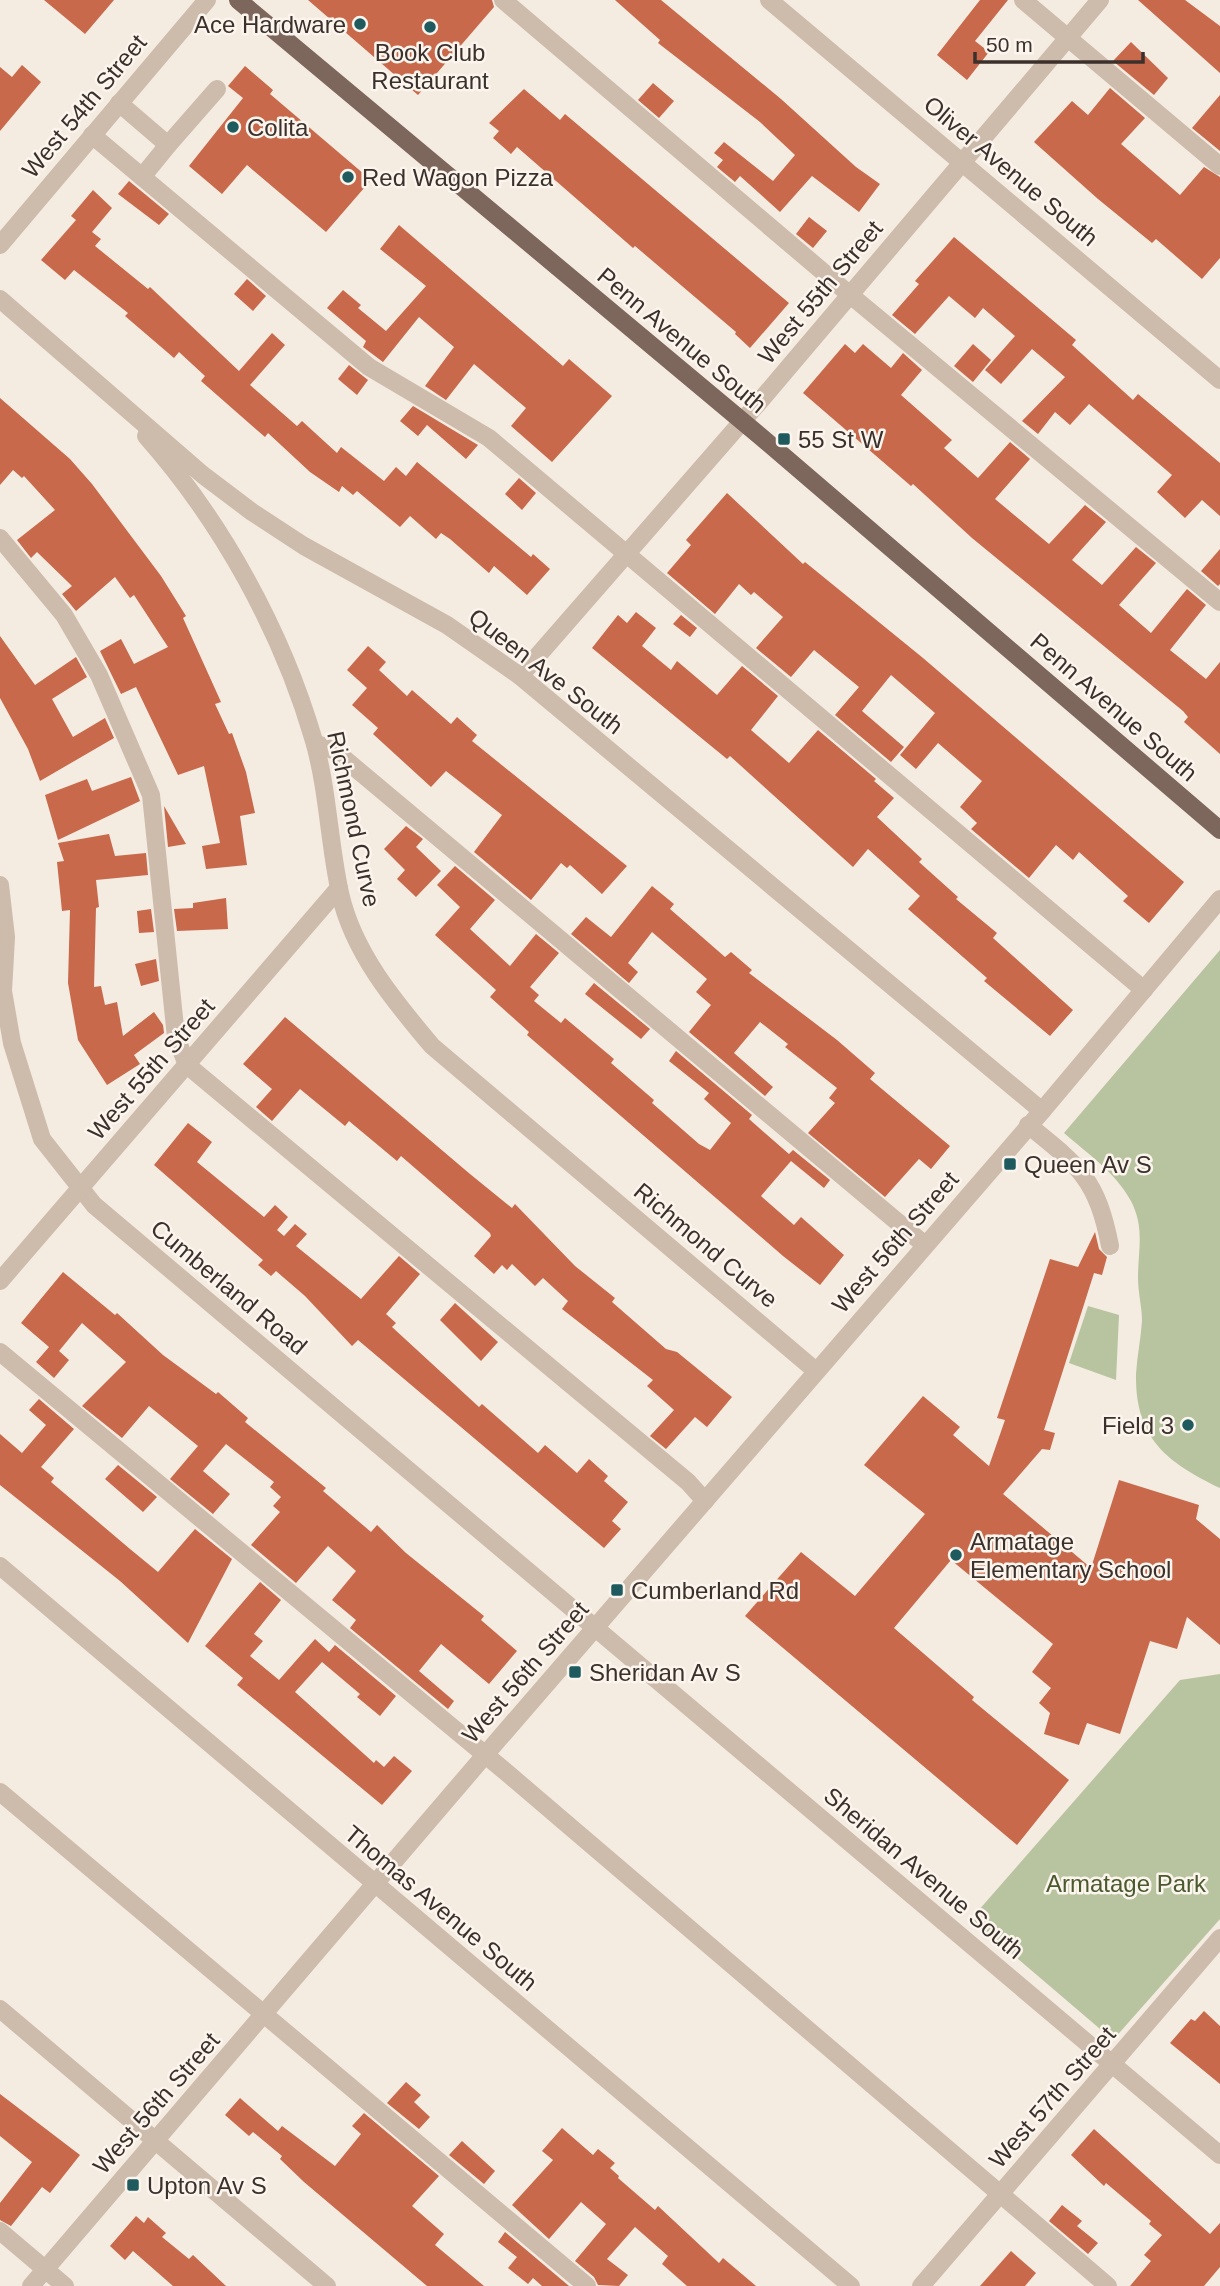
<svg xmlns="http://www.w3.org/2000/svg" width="1220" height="2286" font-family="Arial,sans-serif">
	<rect width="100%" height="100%" fill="#f4ebe1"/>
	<g fill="#b8c4a0">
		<path d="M1220,950V1488C1166,1462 1135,1438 1136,1374C1137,1356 1141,1338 1142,1321C1142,1307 1138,1293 1138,1278C1138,1250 1145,1228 1131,1201C1115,1172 1088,1154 1064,1133Z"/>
		<polygon points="1088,1306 1119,1315 1116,1380 1069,1363"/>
		<polygon points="1220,1674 1220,1919 1113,2040 971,1919 1180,1680"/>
	</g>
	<g fill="#c8694b">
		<polygon points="44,0 114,0 85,34"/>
		<polygon points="308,0 492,0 494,7 418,95"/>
		<polygon points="615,0 661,0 781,99 856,167 880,184 859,212 812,176 780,212 740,176 735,182 717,167 723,160 714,153 724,142 773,181 795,155 760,122 658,43 660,40"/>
		<polygon points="980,0 1008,0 975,41 989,52 967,80 937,55"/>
		<polygon points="1138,0 1185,0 1220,26 1220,73"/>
		<polygon points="1131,42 1168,78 1154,95 1113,61"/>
		<polygon points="22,65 41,82 0,131 0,67 12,77"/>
		<polygon points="245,66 273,90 270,94 371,180 326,232 247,165 222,194 189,166 243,98 228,86"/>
		<polygon points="653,83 674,101 659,118 638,100"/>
		<polygon points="1110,88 1145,118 1121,144 1180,195 1204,167 1220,177 1220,258 1202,279 1156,239 1152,243 1098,199 1034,142 1072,101 1088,115"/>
		<polygon points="524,89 560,120 565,114 789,303 750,348 735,334 736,332 635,246 633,248 517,147 511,154 493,138 499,131 489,123"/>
		<polygon points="1220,95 1220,151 1192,128"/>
		<polygon points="129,181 169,214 159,225 118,194"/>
		<polygon points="93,190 112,208 92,232 101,239 95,246 148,289 150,287 239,371 272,333 285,345 250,385 297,426 302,421 337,453 341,447 384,481 396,467 406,476 417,462 531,557 533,554 550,569 527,595 494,566 489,573 450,539 441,533 436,539 410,516 400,527 357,491 353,495 342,486 339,492 310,472 268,433 265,437 201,381 205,376 179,352 174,358 125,316 128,313 74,270 65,280 41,260 76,220 71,216"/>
		<polygon points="809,217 827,231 813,248 796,234"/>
		<polygon points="399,225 563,366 569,359 612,396 552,462 511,426 526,408 474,364 446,400 425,386 454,347 419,317 383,362 363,347 366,341 327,308 343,290 361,305 358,308 386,331 426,286 380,249"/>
		<polygon points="954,237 1076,340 1072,345 1133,400 1138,394 1220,463 1220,516 1202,500 1185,518 1157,492 1172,475 1089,404 1070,425 1055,412 1038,434 1022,421 1065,377 1032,349 1001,384 985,370 1015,336 983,308 975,318 949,296 915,334 892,315 919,284 915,281"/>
		<polygon points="247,279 266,296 253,311 234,294"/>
		<polygon points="845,344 855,353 863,344 891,368 903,353 922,370 901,395 952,440 944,448 978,478 1010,442 1030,459 995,499 1049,544 1085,505 1106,522 1072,560 1102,585 1136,547 1156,563 1119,605 1151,633 1187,589 1206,605 1170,650 1206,679 1220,662 1220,754 1184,722 1188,717 1183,711 972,538 913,484 911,486 803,393"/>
		<polygon points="973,344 991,360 973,382 954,366"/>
		<polygon points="349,365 368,380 357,395 338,379"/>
		<polygon points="0,398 70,459 92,484 161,576 186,616 183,618 221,702 215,704 229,734 232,733 246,772 255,813 240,816 247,865 206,869 202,846 220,843 204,766 178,775 136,687 121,694 100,651 121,639 134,664 168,647 134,595 130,598 115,577 76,611 62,594 72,586 37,552 31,558 17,540 55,510 24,476 22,478 13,470 0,485"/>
		<polygon points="413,406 478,445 466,459 427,425 418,436 400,421"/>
		<polygon points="519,478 536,493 522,510 505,494"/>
		<polygon points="727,493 803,564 805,562 923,658 1184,882 1149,923 1123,901 1128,896 1079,852 1073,860 1056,845 1029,878 971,829 977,823 960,807 982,781 938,743 916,769 900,755 935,713 891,675 862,711 904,747 891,762 835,715 859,687 814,650 791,677 756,648 783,617 754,592 751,595 739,584 715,614 667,573 691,545 686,540"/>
		<polygon points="1220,549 1220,584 1218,586 1201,571"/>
		<polygon points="636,612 656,628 642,646 671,670 677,661 717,695 742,666 778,696 751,730 789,763 818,730 876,779 874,781 894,798 877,817 922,859 919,862 958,897 956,899 997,933 993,938 1073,1010 1050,1036 984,981 987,978 908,909 920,896 868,849 853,867 730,756 727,759 694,732 592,648 618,615 627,623"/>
		<polygon points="681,615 697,628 690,637 673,624"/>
		<polygon points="0,636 35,685 76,657 87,677 52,699 73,737 105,718 114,738 40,781 28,749 0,698"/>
		<polygon points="368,646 386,662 379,670 407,696 412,690 451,724 457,717 477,735 472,741 627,866 602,894 570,865 567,868 561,863 531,900 474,852 502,815 446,771 431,787 373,734 378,728 352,705 367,688 347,670"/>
		<polygon points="131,777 140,801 58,840 45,795 87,779 92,791"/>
		<polygon points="164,806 186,844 168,847"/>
		<polygon points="406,826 423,839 416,847 441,871 416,897 397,879 405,870 384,849"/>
		<polygon points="109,834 115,856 146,853 148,875 96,880 99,907 96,908 94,987 101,986 105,1005 117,1002 123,1036 154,1012 163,1025 164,1033 134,1055 140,1064 107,1085 78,1040 68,983 70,910 62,911 57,862 64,861 58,843"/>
		<polygon points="455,866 495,900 470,929 510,966 536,934 559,953 530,987 539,995 534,1001 561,1023 565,1018 614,1059 611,1063 654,1100 652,1103 699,1144 710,1150 731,1123 704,1099 709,1093 669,1061 676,1051 752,1115 749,1119 789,1154 793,1150 830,1180 824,1188 791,1161 761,1196 794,1225 801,1217 844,1255 820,1285 783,1256 527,1035 529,1032 490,997 496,990 435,935 460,907 437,885"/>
		<polygon points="652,886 674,904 670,909 725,957 731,952 752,970 749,973 837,1040 875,1073 870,1079 950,1146 931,1169 919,1159 885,1197 808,1133 835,1103 829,1098 837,1088 785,1047 788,1044 760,1022 734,1053 773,1087 765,1096 689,1032 711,1005 696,992 707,979 652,932 628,963 638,972 629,983 571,934 586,917 611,937"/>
		<polygon points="226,898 228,929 177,931 174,909 193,908 193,903"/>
		<polygon points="151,909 154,932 139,933 137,911"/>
		<polygon points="156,959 159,981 141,986 135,964"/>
		<polygon points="594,983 650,1029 641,1039 585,994"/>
		<polygon points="285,1017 470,1174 512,1208 515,1204 575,1266 615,1298 612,1302 666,1349 677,1352 732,1397 707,1427 695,1417 666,1449 650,1436 674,1410 647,1386 653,1380 562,1309 568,1301 543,1278 535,1286 512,1264 507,1270 502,1265 494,1274 474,1256 491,1236 490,1233 401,1156 397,1161 349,1121 345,1126 300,1089 272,1121 256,1107 272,1089 243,1064"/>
		<polygon points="188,1123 212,1142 197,1162 264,1217 275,1205 288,1217 277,1230 284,1236 295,1224 307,1234 296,1246 361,1299 399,1256 420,1274 386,1314 396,1323 392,1327 479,1407 482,1404 538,1453 545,1445 577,1473 589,1459 608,1476 604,1481 628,1502 612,1521 621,1529 604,1548 358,1340 352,1346 305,1296 276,1271 271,1276 258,1265 263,1260 154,1165"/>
		<polygon points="1095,1232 1099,1249 1107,1257 1102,1275 1094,1273 1044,1430 1055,1433 1050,1450 1042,1449 1003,1494 1091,1568 1119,1480 1199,1505 1196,1519 1220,1539 1220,1645 1187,1617 1177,1649 1150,1641 1120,1734 1087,1723 1079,1745 1044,1734 1050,1713 1039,1703 1051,1688 1032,1672 1053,1644 951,1560 894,1628 974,1697 972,1700 1069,1780 1017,1845 745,1616 801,1552 855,1596 925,1514 864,1465 923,1396 960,1427 953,1435 989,1466 1005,1420 997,1418 1050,1259 1078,1267"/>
		<polygon points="63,1272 115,1315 117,1313 163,1355 216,1394 218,1392 248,1418 245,1422 326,1488 323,1491 371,1532 377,1525 406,1553 484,1616 481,1620 517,1651 489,1684 441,1644 419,1671 454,1701 448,1709 350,1628 356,1620 332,1600 356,1571 328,1546 296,1583 251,1545 280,1512 273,1506 281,1497 270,1487 274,1482 226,1444 203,1471 230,1494 213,1514 170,1479 198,1446 149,1406 122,1438 82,1406 126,1362 82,1323 59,1351 69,1360 54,1378 36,1362 49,1347 21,1323"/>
		<polygon points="455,1303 498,1342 481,1361 440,1320"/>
		<polygon points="39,1399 74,1429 41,1467 54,1478 51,1482 130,1549 158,1572 195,1529 232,1559 188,1643 120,1581 0,1485 0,1434 22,1453 46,1425 29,1410"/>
		<polygon points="118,1465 157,1497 143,1512 105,1479"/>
		<polygon points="260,1582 281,1600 254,1634 263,1641 250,1656 279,1680 315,1639 329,1652 335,1645 396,1696 380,1716 357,1697 360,1694 322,1662 295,1692 374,1763 376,1760 384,1767 394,1756 412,1771 382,1805 237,1685 243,1678 205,1646"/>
		<polygon points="1204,2011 1220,2026 1220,2084 1170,2043 1191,2019 1195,2021"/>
		<polygon points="406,2082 421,2095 414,2102 430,2117 419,2129 387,2103"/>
		<polygon points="0,2094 80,2155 50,2193 42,2187 11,2226 0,2220 0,2203 32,2162 0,2136"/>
		<polygon points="240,2098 278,2131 282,2126 335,2166 361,2134 352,2126 364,2113 439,2176 412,2206 444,2234 435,2245 484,2286 427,2286 304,2182 280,2159 282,2156 253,2132 249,2136 225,2115"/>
		<polygon points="562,2128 593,2155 598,2149 615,2163 610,2168 619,2176 618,2178 655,2210 658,2206 719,2263 723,2258 756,2286 687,2286 662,2264 668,2256 635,2227 607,2259 628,2275 619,2286 598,2285 594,2277 575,2261 606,2224 581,2202 549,2239 512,2205 553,2160 542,2151"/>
		<polygon points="1094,2129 1210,2234 1220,2223 1220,2267 1204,2286 1130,2286 1151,2261 1144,2255 1162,2235 1149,2224 1151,2221 1106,2183 1104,2186 1071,2155"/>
		<polygon points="462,2141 495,2171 484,2184 449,2155"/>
		<polygon points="1062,2205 1082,2221 1077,2226 1098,2243 1088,2254 1049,2221"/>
		<polygon points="136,2216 144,2223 148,2217 166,2233 162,2237 189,2259 193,2255 226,2286 173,2286 133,2251 125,2260 110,2246"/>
		<polygon points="505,2232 569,2286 542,2286 533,2278 528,2284 508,2268 517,2257 498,2242"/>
		<polygon points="1011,2251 1036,2273 1025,2286 980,2286"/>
	</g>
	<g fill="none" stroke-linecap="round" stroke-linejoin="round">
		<g stroke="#cdbbac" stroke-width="18">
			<polyline points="503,0 849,294 1220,602"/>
			<polyline points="769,0 1220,380"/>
			<polyline points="1023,0 1220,166"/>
			<polyline points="119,103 168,145 217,89"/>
			<polyline points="92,135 369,367 489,438 1144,990"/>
			<polyline points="142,177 168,145"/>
			<polyline points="0,245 207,0"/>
			<polyline points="0,299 203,475 252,512 304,546 447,625 520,676 1042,1111"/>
			<path d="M146,436C222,522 282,631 314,741C328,790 329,843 340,893C353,952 394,1001 432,1046L816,1371"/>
			<polyline points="0,538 64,615 99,675 151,795 176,1037 187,1065 688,1482 705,1501"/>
			<polyline points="520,676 760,401 1100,0"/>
			<polyline points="315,743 335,751 925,1245"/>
			<polyline points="0,885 6,937 3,991 12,1043 42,1139 94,1205 1220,2155"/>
			<path d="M1028,1125C1079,1166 1097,1179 1110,1246"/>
			<polyline points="0,1281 339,888"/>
			<polyline points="0,1352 506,1772 1108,2286"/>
			<polyline points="0,1566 851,2286"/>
			<polyline points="0,1792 587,2286"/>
			<polyline points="0,2009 327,2286"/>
			<polyline points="0,2231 65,2286"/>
			<polyline points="31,2286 485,1755 1042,1111 1220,899"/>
			<polyline points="921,2286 1220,1938"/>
		</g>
		<polyline stroke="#7d675c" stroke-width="18" points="238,0 760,436 1220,830"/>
	</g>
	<g fill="#1f5a5e" stroke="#fbf5ee" stroke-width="2.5">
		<circle cx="360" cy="24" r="7"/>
		<circle cx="430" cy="27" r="7"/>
		<circle cx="233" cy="127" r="7"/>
		<circle cx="348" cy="177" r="7"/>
		<rect x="777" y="432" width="14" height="14" rx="3.5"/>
		<rect x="1003" y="1157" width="14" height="14" rx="3.5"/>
		<circle cx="1188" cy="1425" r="7"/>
		<circle cx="956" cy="1555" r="7"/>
		<rect x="610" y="1583" width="14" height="14" rx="3.5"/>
		<rect x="568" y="1665" width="14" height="14" rx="3.5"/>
		<rect x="126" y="2178" width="14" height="14" rx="3.5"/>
	</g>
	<g text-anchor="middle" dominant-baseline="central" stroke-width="5" stroke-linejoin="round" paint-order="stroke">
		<g font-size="24" fill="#3b302b" stroke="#fbf5ee" text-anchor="start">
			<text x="346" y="24" text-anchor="end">Ace Hardware</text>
			<text x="430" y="52" text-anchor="middle">Book Club<tspan x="430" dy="28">Restaurant</tspan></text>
			<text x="247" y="127">Colita</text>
			<text x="362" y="177">Red Wagon Pizza</text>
			<text x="798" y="439">55 St W</text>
			<text x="1024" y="1164">Queen Av S</text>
			<text x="1174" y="1425" text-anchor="end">Field 3</text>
			<text x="970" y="1541">Armatage<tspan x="970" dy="28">Elementary School</tspan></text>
			<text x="631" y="1590">Cumberland Rd</text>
			<text x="589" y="1672">Sheridan Av S</text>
			<text x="147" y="2185">Upton Av S</text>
		</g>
		<g font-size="24" fill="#3b302b" stroke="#fbf5ee">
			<text transform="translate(84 106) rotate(-50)">West 54th Street</text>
			<text transform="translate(1011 171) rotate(40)">Oliver Avenue South</text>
			<text transform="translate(820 292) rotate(-50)">West 55th Street</text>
			<text transform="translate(682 340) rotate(40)">Penn Avenue South</text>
			<text transform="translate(546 671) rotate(38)">Queen Ave South</text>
			<text transform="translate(1114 707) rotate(41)">Penn Avenue South</text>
			<text transform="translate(354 819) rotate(78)">Richmond Curve</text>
			<text transform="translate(151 1069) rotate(-49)">West 55th Street</text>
			<text transform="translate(895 1242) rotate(-49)">West 56th Street</text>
			<text transform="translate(706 1245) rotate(40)">Richmond Curve</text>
			<text transform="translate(229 1287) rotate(40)">Cumberland Road</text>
			<text transform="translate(525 1672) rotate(-49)">West 56th Street</text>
			<text transform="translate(924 1873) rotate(40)">Sheridan Avenue South</text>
			<text transform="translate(441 1908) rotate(40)">Thomas Avenue South</text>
			<text transform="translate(1052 2097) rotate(-49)">West 57th Street</text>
			<text transform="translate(156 2103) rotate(-49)">West 56th Street</text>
		</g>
		<g font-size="24" fill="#4a5a2e" stroke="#fbf5ee">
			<text x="1126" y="1883">Armatage Park</text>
		</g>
	</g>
	<path d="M975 52v10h168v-10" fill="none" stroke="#3b302b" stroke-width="3.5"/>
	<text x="986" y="52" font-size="21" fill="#3b302b" stroke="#fbf5ee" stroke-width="5" paint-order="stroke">50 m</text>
</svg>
